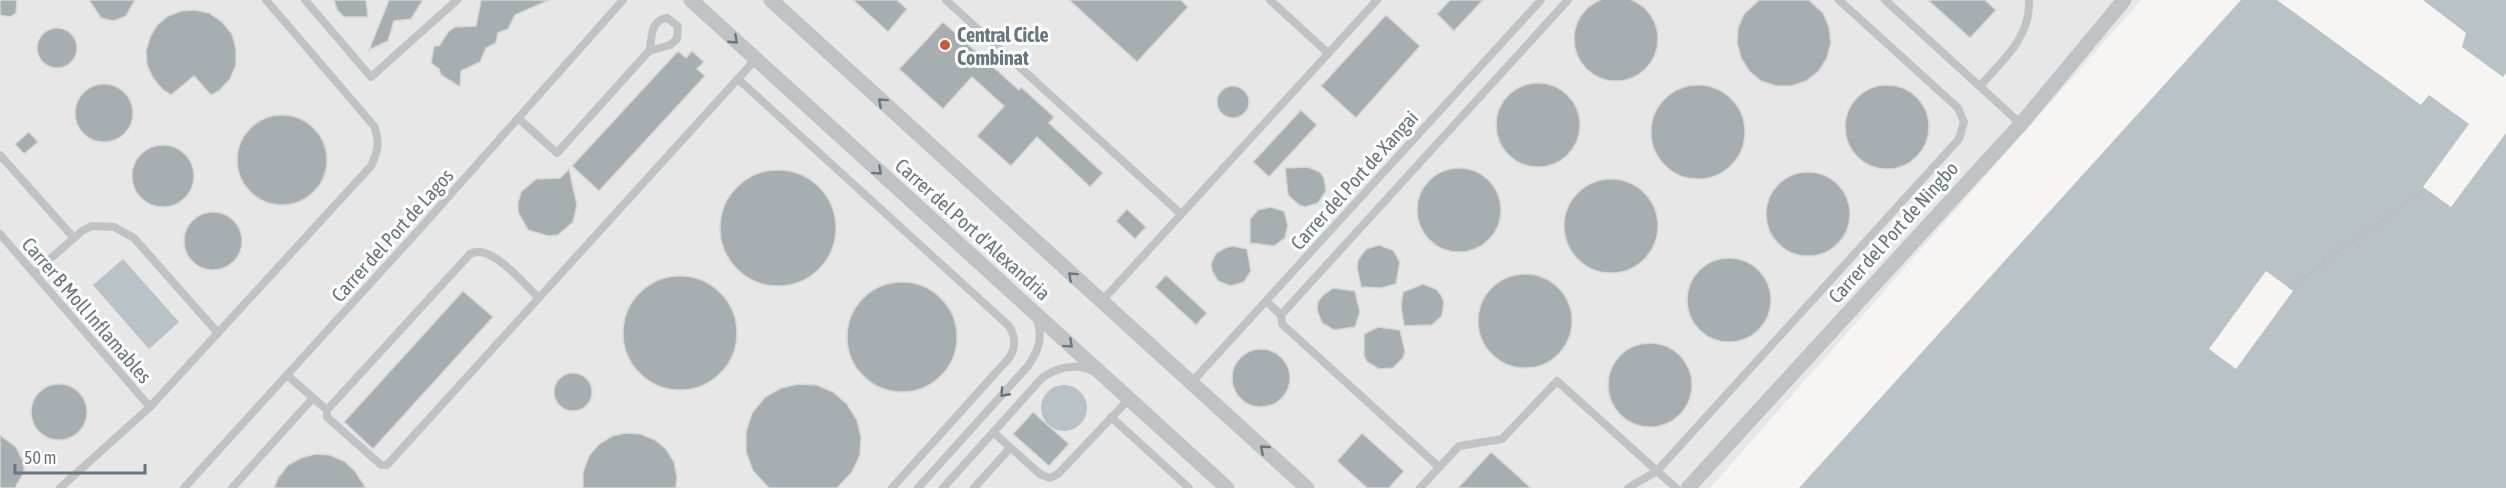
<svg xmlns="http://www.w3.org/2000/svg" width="2506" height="488" font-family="'Asap Condensed',sans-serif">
	<rect width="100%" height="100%" fill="#f6f5f3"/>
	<polygon fill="#e6e7e6" points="0,0 2141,0 1710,488 0,488"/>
	<g fill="#b9c2c6">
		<polygon points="2241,0 2277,0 2421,105 2429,95 2469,124 2423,187 2451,207 2506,133 2506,488 1799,488"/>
		<polygon points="2423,0 2506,0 2506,73 2503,77 2462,47 2466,33"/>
		<polygon points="123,259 179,322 149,349 93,285"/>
		<circle cx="1064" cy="408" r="23"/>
	</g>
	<polygon fill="#f6f5f3" points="2266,271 2293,291 2236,369 2209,349"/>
	<g fill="#a7aeb2" stroke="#d7d7d5" stroke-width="1.5">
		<circle cx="1616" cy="39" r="42"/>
		<polygon points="0,0 17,0 16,13 10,17 0,15"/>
		<polygon points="89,0 135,0 126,16 114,21 101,18"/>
		<polygon points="334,0 366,0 368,17 344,17 337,10"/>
		<polygon points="389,0 423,0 411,19 394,21 388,41 369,50"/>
		<polygon points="481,0 549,0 515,15 508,29 498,33 496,43 486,48 480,62 461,71 460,87 441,75 439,69 431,63 434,46 439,46 448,32 455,27 476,26"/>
		<polygon points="853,0 897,0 907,9 888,32"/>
		<polygon points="1069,0 1181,0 1188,7 1137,62"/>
		<polygon points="1450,0 1483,0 1454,31 1437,14"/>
		<polygon points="1759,0 1809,0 1823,13 1829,27 1831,43 1827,58 1819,71 1806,81 1791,86 1776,86 1761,81 1749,71 1741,58 1737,43 1738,28 1744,14"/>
		<polygon points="1928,0 1985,0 1996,10 1970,38"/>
		<polygon points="195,10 209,13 222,22 232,34 236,49 236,65 230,79 219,91 211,95 194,76 171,95 162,89 153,78 147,65 146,51 150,37 157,25 168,16 181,11"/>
		<polygon points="1386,15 1420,46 1356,118 1321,86"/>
		<polygon points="943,22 1019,90 1021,87 1054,117 1049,123 1103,173 1090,187 1037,137 1011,166 977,136 1004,106 972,77 943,109 899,69"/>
		<circle cx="57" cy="48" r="20"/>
		<polygon points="678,51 686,58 692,51 704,62 697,69 705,76 599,191 572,166"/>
		<circle cx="1538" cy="125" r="42"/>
		<circle cx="104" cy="113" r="29"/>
		<circle cx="1887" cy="127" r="42"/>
		<circle cx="1698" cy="132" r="47"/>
		<circle cx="1233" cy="102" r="16"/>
		<polygon points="1301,110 1317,125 1269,177 1253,162"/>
		<circle cx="282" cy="160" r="45"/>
		<polygon points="29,132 38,142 24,154 15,144"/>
		<circle cx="163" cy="176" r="31"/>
		<polygon points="1308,167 1320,172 1324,178 1326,191 1318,203 1305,207 1299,205 1288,195 1285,168"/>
		<circle cx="1459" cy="210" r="42"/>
		<polygon points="569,169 577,205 573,222 558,235 548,236 528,230 518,212 518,202 521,192 536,179 560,178"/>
		<circle cx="778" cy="228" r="58"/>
		<circle cx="1808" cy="214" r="42"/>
		<circle cx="1611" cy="226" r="47"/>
		<polygon points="1270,207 1284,211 1288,225 1285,238 1274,246 1250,243 1250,219 1258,210"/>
		<polygon points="1127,209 1146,227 1135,239 1116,221"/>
		<circle cx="213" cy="241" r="29"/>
		<polygon points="1379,245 1393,250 1400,262 1396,284 1381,288 1361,287 1357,267 1358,260 1366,249"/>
		<polygon points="1233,246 1247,249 1251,271 1244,282 1230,286 1218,281 1212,271 1211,264 1216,253 1227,247"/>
		<circle cx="1729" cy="300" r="42"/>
		<circle cx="1525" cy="321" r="47"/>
		<polygon points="1166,275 1207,313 1196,325 1155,287"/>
		<circle cx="680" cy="333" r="57"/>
		<circle cx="902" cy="337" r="55"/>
		<polygon points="1423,284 1436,289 1441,295 1444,302 1442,316 1432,325 1404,326 1401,306 1403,292"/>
		<polygon points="1333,288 1355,291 1360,312 1355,327 1334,330 1322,323 1317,310 1318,302 1322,296"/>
		<polygon points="463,291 493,317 373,449 344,422"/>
		<polygon points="1378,327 1400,330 1405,351 1403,358 1393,368 1379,369 1367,362 1364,356 1364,334"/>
		<circle cx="1650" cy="385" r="42"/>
		<circle cx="1261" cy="378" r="29"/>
		<circle cx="573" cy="392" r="19"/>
		<circle cx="59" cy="412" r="28"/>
		<polygon points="799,384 817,385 833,392 847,404 857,420 861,437 860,455 852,472 837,488 769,488 753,471 746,452 746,432 752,413 765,397 781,388"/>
		<polygon points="1033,412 1069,444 1049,466 1013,434"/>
		<polygon points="626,433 641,434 655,440 666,449 674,462 677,477 676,488 583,488 583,472 589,456 599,444 612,436"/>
		<polygon points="1362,433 1404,471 1389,488 1367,488 1337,461"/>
		<polygon points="0,435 16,447 24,463 24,472 15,488 0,488"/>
		<polygon points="1491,452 1518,476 1531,488 1458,488"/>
		<polygon points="315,454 330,455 344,461 355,471 366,488 274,488 278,478 288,465 301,458"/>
	</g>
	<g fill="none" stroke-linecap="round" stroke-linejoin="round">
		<polyline stroke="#b9bcbe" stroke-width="3" stroke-dasharray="3 3" stroke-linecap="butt" points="2289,288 2425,189"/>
		<g stroke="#bfc3c6" stroke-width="8">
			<polyline points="305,0 371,77 457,0"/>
			<polyline points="946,0 1181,214"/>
			<polyline points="1270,0 1328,53"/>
			<polyline points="1885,0 2021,124"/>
			<path d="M667,18L678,26L677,39L670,45L649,51C653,37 649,21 667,18Z"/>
			<path d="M738,79L1009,326C1016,338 1016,347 1009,358L892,488"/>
			<path d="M1980,86C2003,60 2031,37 2029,0"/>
			<polyline points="518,118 557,153 649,51"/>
			<polyline points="0,155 74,238"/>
			<polyline points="0,234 150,407"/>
			<polyline points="34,273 82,231 92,226 114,227 134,238 218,333"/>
			<polyline points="1266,301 1281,315 1282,324 1439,467"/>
			<polyline points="1101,302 1377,0"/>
			<polyline points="1281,315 1568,0"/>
			<polyline points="287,375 327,410 327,417 381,465 387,465 755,60"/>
			<polyline points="1191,383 1541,0"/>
			<path d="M327,410L470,254C490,242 524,284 539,298"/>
			<polyline points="1111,417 1189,488"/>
			<polyline points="993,432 1040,474 1050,478 1058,474 1129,399"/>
			<path d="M60,488L150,407L371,166C378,152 380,142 374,126L266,0"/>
			<polyline points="184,488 417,232 623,0"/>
			<polyline points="232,488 313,398"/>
			<path d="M918,488L1028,366C1039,350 1043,338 1037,319"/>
			<path d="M943,488L1042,378C1057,367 1075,363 1093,371"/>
			<polyline points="974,488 1010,448"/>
			<polyline points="1420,488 1459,446 1502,439 1557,381 1657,471 1959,139 1964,122 1958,108 1839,0"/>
			<polyline points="1628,488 1657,471 1676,488"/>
		</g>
		<g stroke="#bfc3c6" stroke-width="15">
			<polyline points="691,0 1227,488"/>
			<polyline points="771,0 1307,488"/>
			<polyline points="1688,488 2021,124 2124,0"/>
		</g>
	</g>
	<defs><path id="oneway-chevron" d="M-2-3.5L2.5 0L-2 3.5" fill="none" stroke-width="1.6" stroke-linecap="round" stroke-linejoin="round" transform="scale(1.5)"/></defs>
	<g stroke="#687680">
		<use href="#oneway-chevron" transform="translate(734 40) rotate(43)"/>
		<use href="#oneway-chevron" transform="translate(882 102) rotate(-138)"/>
		<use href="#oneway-chevron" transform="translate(878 171) rotate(42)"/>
		<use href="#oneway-chevron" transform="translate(1072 276) rotate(-138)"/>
		<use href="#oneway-chevron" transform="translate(1069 344) rotate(42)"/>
		<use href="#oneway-chevron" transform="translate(1004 393) rotate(132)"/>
		<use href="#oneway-chevron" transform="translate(1264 449) rotate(-138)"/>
	</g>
	<circle fill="#cd5a3b" stroke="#fff" stroke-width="2" cx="945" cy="45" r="6"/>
	<g text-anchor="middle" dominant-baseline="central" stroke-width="6" stroke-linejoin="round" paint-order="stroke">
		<g font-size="20" font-weight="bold" fill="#687680" stroke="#fff" text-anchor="start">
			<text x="957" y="34">Central Cicle<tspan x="957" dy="23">Combinat</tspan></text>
		</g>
		<g font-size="20" fill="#687680" stroke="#fff">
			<text transform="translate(1354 180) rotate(-48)">Carrer del Port de Xangai</text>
			<text transform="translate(973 229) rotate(42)">Carrer del Port d'Alexandria</text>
			<text transform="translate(1893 232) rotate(-48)">Carrer del Port de Ningbo</text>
			<text transform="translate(392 235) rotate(-48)">Carrer del Port de Lagos</text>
			<text transform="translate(87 310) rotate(49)">Carrer B Moll Inflamables</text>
		</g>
	</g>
	<path d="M15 464v9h130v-9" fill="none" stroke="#687680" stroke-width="3"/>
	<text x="24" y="464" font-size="18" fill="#687680" stroke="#ffffff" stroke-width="4.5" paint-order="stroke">50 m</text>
</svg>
